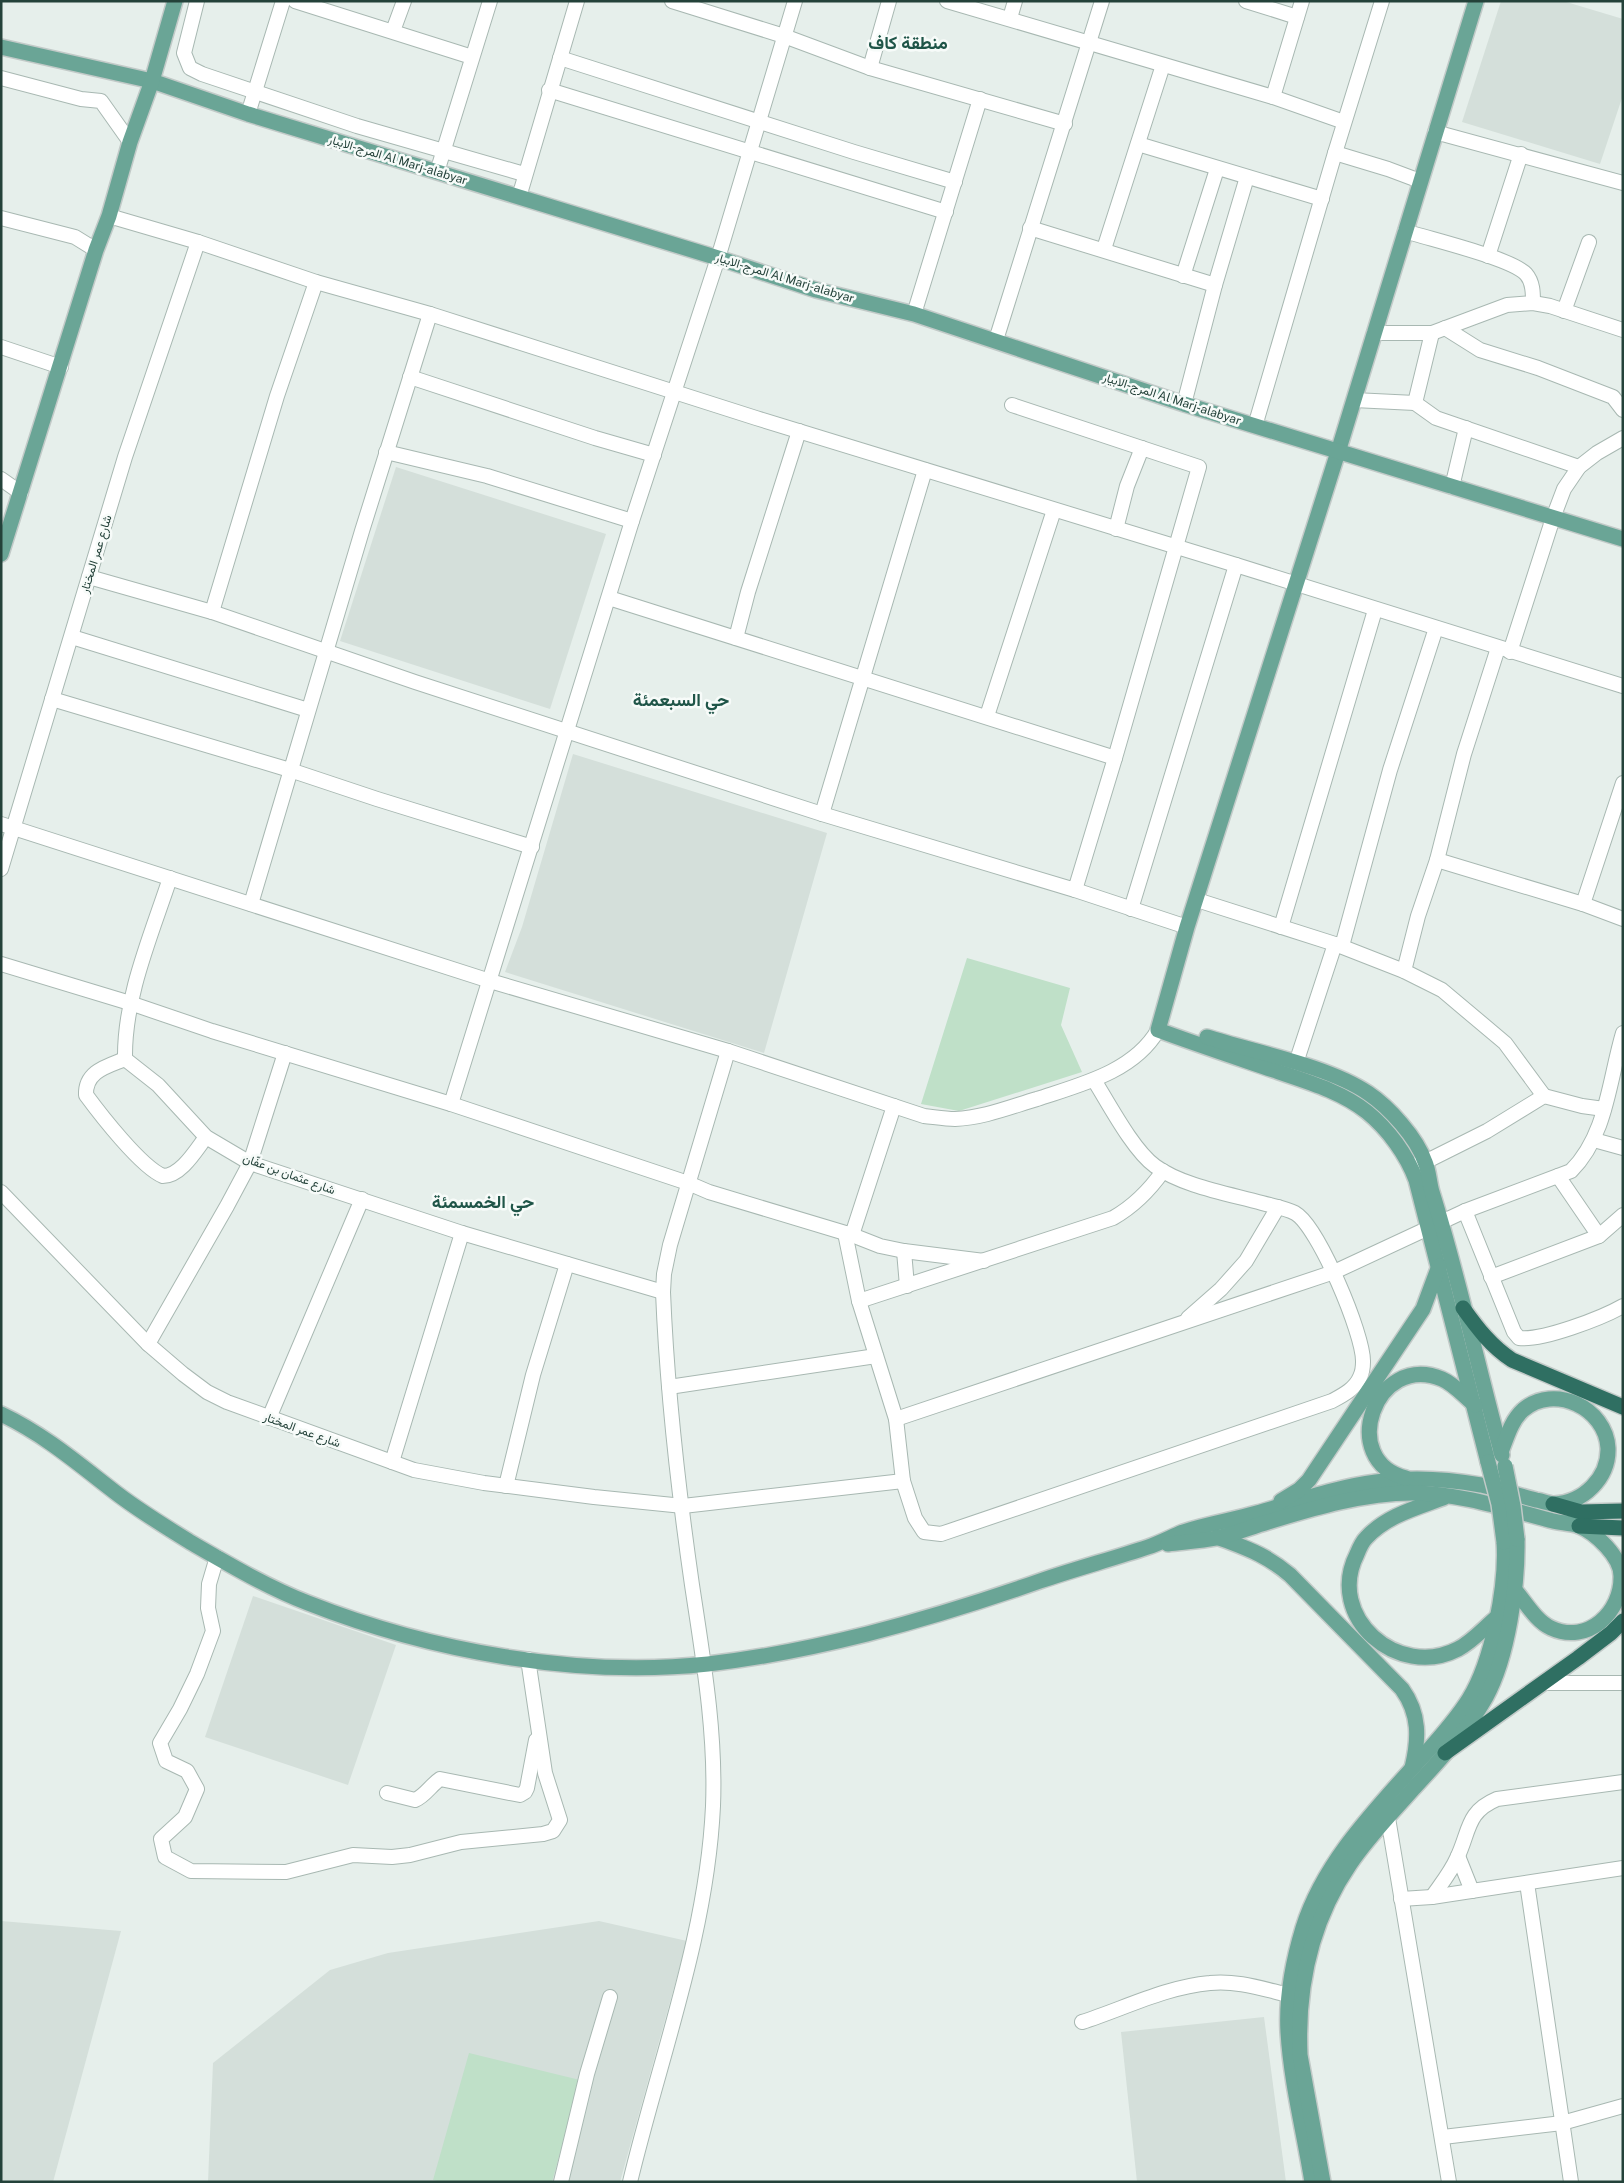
<svg xmlns="http://www.w3.org/2000/svg" width="1624" height="2183" font-family="'Public Sans',Vazirmatn,sans-serif">
	<rect width="100%" height="100%" fill="#e6efeb"/>
	<g fill="#d4dfda">
		<polygon points="1501,1 1563,1 1623,19 1623,95 1600,164 1462,122"/>
		<polygon points="396,467 606,534 550,709 340,641"/>
		<polygon points="573,754 827,833 764,1053 505,972 522,927"/>
		<polygon points="253,1596 396,1645 348,1785 205,1737"/>
		<polygon points="1,1921 121,1931 53,2182 1,2182"/>
		<polygon points="599,1921 687,1941 620,2182 208,2182 213,2063 330,1970 388,1953"/>
		<polygon points="1264,2017 1286,2182 1137,2182 1121,2032"/>
	</g>
	<g fill="#bfe0c8">
		<polygon points="967,958 1070,988 1061,1025 1082,1072 959,1111 921,1104"/>
		<polygon points="469,2053 580,2080 552,2182 442,2182 433,2180"/>
	</g>
	<g fill="none" stroke-linecap="round" stroke-linejoin="round">
		<defs>
			<g id="minor">
				<polyline points="197,1 184,53 190,68 202,74 357,126 524,174"/>
				<polyline points="295,1 472,57"/>
				<polyline points="672,1 784,36 870,68 1065,124"/>
				<polyline points="947,1 1273,97 1344,122"/>
				<polyline points="1246,1 1297,17"/>
				<polyline points="1010,18 1015,1"/>
				<polyline points="393,31 404,1"/>
				<polyline points="560,58 854,152 955,182"/>
				<polyline points="870,68 889,1"/>
				<polyline points="1,78 81,99 101,101 130,142"/>
				<polyline points="549,90 946,212"/>
				<polyline points="1273,97 1302,1"/>
				<polyline points="248,114 283,1"/>
				<polyline points="1435,132 1623,183"/>
				<polyline points="1138,144 1322,199"/>
				<polyline points="1335,153 1388,169 1420,181"/>
				<polyline points="437,172 490,1"/>
				<polyline points="519,197 577,1"/>
				<polyline points="109,216 198,242 316,282 430,314 756,418 1236,565 1623,686"/>
				<polyline points="1,218 75,237 96,250"/>
				<polyline points="1030,228 1215,285"/>
				<path d="M1405,231C1429,239 1511,258 1526,274C1533,282 1533,293 1533,303"/>
				<polyline points="1104,249 1163,65"/>
				<polyline points="1488,256 1521,154"/>
				<polyline points="1183,276 1217,169"/>
				<polyline points="1564,311 1589,242"/>
				<polyline points="914,314 980,99"/>
				<polyline points="1445,328 1480,350 1538,368 1613,397 1623,410"/>
				<polyline points="1374,333 1432,333 1507,305 1533,303 1550,306 1623,330"/>
				<polyline points="1432,333 1415,403 1436,418 1579,467"/>
				<polyline points="996,340 1102,1"/>
				<polyline points="1,347 61,367"/>
				<polyline points="410,377 595,438 654,455"/>
				<polyline points="1354,400 1415,403"/>
				<polyline points="1184,404 1215,285 1247,177"/>
				<polyline points="1255,426 1335,153 1382,1"/>
				<polyline points="386,452 487,476 632,521"/>
				<polyline points="1,479 21,493"/>
				<polyline points="1452,487 1466,428"/>
				<polyline points="1116,529 1127,486 1142,448"/>
				<polyline points="89,577 212,612 415,682 822,814 1075,890 1115,758 1199,467 1012,405"/>
				<polyline points="609,598 1115,758"/>
				<polyline points="212,612 277,396 316,282"/>
				<polyline points="72,637 308,710"/>
				<polyline points="736,638 748,592 799,431"/>
				<polyline points="1510,652 1553,518 1564,489 1579,467 1597,453 1623,438"/>
				<polyline points="52,699 290,770 377,799 532,847"/>
				<polyline points="987,716 1054,510"/>
				<polyline points="822,814 925,470"/>
				<path d="M1,824L490,981L728,1051L924,1116C934,1117 945,1119 955,1119C983,1118 1010,1107 1037,1099C1079,1085 1134,1072 1158,1030"/>
				<polyline points="1437,860 1583,904 1623,919"/>
				<polyline points="1,869 125,457 198,242"/>
				<path d="M170,878C151,936 124,997 125,1059L158,1085L206,1137L250,1163L462,1233L663,1292"/>
				<polyline points="1075,890 1187,927"/>
				<polyline points="1197,900 1335,944 1404,971 1442,990 1505,1043 1544,1096"/>
				<polyline points="251,904 362,531 430,314"/>
				<polyline points="1583,904 1623,783"/>
				<polyline points="1131,909 1236,565"/>
				<polyline points="1281,927 1375,610"/>
				<polyline points="1342,946 1390,770 1436,628"/>
				<polyline points="1,964 130,1003 212,1031 451,1104 688,1183 709,1192 852,1235 880,1246 904,1251 984,1261"/>
				<polyline points="1404,971 1418,916 1437,860 1464,754 1498,648"/>
				<path d="M125,1059C108,1066 85,1071 86,1095C100,1114 141,1167 163,1176C181,1176 196,1150 206,1137"/>
				<polyline points="1296,1063 1335,944"/>
				<polyline points="451,1104 632,521 718,258 795,1"/>
				<polyline points="1594,1140 1623,1148"/>
				<polyline points="1414,1165 1425,1162 1487,1131 1544,1096 1582,1106 1604,1109"/>
				<polyline points="1558,1176 1599,1236"/>
				<polyline points="1,1192 148,1344 183,1374 207,1392 227,1402 414,1470 484,1483 594,1497 683,1506 903,1481"/>
				<path d="M1465,1211L1514,1332L1519,1338C1542,1341 1602,1318 1623,1306"/>
				<path d="M845,1233L859,1301L896,1419L903,1481L915,1518L924,1532L941,1534L1332,1401C1343,1395 1355,1389 1360,1377C1362,1373 1363,1366 1363,1362C1364,1335 1318,1226 1295,1213C1285,1208 1273,1206 1262,1203C1230,1194 1182,1186 1155,1166C1133,1150 1109,1104 1094,1080"/>
				<polyline points="852,1235 894,1106"/>
				<polyline points="904,1251 907,1286"/>
				<polyline points="1491,1277 1599,1236 1623,1215"/>
				<path d="M859,1301L1113,1218C1134,1206 1149,1191 1163,1171"/>
				<polyline points="1188,1318 1221,1289 1246,1261 1278,1207"/>
				<polyline points="148,1344 227,1206 250,1163 285,1053"/>
				<polyline points="669,1387 876,1356"/>
				<polyline points="269,1418 362,1199"/>
				<path d="M896,1419L1334,1272L1465,1211L1571,1171C1607,1135 1609,1080 1623,1033"/>
				<polyline points="392,1462 462,1233"/>
				<polyline points="506,1486 533,1375 567,1264"/>
				<polyline points="217,1557 209,1584 208,1608 213,1631 197,1674 180,1709 160,1743 166,1761 187,1771 197,1789 185,1817 161,1839 165,1857 191,1871 286,1872 353,1855 392,1857 410,1855 461,1842 543,1834 553,1831 560,1820 545,1773 528,1659"/>
				<polyline points="1544,1683 1623,1683"/>
				<path d="M387,1793L415,1800C425,1796 431,1785 440,1779L520,1795L525,1792L527,1788L536,1740"/>
				<polyline points="1388,1818 1449,2182"/>
				<polyline points="1458,1856 1472,1891"/>
				<polyline points="1527,1883 1571,2182"/>
				<path d="M1432,1897C1441,1884 1451,1872 1457,1858C1470,1831 1466,1812 1497,1799L1623,1782"/>
				<polyline points="1401,1899 1432,1897 1623,1868"/>
				<path d="M1082,2022C1123,2009 1165,1987 1210,1983C1236,1980 1263,1989 1289,1995"/>
				<polyline points="1443,2137 1562,2123 1623,2106"/>
				<polyline points="561,2182 587,2074 610,1997"/>
				<path d="M630,2182C660,2057 707,1935 713,1806C716,1732 703,1658 692,1585C678,1488 667,1390 663,1292L664,1274L670,1245L728,1051"/>
			</g>
			<g id="major">
				<path d="M1476,1L1338,452L1187,927L1158,1030C1196,1044 1235,1057 1273,1070C1305,1081 1341,1091 1367,1112C1388,1129 1407,1155 1416,1180L1488,1462"/>
				<polyline points="1,47 152,81 248,114 718,258 816,290 914,314 1184,404 1623,539"/>
				<polyline points="1,554 96,250 109,216 130,142 152,81 175,1"/>
				<path d="M1207,1037C1254,1052 1328,1066 1368,1093C1389,1107 1417,1138 1425,1162C1429,1171 1429,1182 1432,1192C1459,1278 1478,1368 1502,1455"/>
				<path d="M1,1414C43,1434 75,1461 111,1489C136,1509 163,1525 190,1542C228,1564 267,1587 308,1603C430,1651 577,1678 708,1664C761,1658 815,1647 867,1634C925,1619 983,1601 1040,1581C1075,1569 1112,1559 1148,1547C1160,1543 1171,1537 1183,1532C1207,1524 1233,1520 1257,1513C1296,1502 1336,1487 1376,1482C1410,1477 1447,1479 1481,1485C1499,1489 1517,1495 1536,1500C1538,1500 1551,1504 1554,1504C1583,1503 1609,1478 1608,1448C1606,1408 1554,1383 1523,1410C1511,1421 1507,1437 1501,1452"/>
				<path d="M1406,1478C1337,1461 1375,1351 1442,1379C1454,1384 1465,1397 1475,1405"/>
				<path d="M1443,1498C1416,1508 1386,1516 1366,1538C1362,1542 1359,1549 1357,1554C1325,1617 1398,1680 1458,1649C1472,1642 1484,1628 1496,1618"/>
				<polyline points="1281,1501 1299,1490 1309,1480 1423,1309 1439,1266"/>
				<path d="M1217,1537C1248,1549 1265,1554 1290,1575L1402,1689C1420,1714 1419,1739 1412,1768"/>
				<path d="M1168,1544C1185,1542 1201,1541 1217,1538C1234,1534 1251,1527 1268,1522C1314,1508 1364,1493 1412,1493C1459,1493 1507,1509 1553,1521C1561,1523 1571,1523 1579,1526C1596,1533 1621,1557 1621,1576C1622,1612 1588,1645 1551,1628C1536,1621 1526,1603 1515,1590"/>
				<path d="M1312,2182C1304,2132 1291,2082 1288,2032C1286,1997 1293,1961 1303,1928C1323,1864 1372,1813 1416,1764C1434,1744 1454,1723 1469,1699C1492,1662 1507,1586 1504,1542"/>
				<path d="M1323,2182L1300,2055C1297,1988 1311,1921 1350,1864C1368,1837 1391,1814 1413,1789C1439,1761 1467,1731 1486,1697C1508,1657 1518,1585 1517,1539"/>
			</g>
			<g id="highway">
				<path d="M1463,1308C1478,1329 1491,1346 1512,1360L1623,1407"/>
				<polyline points="1553,1504 1581,1512 1623,1511"/>
				<polyline points="1579,1526 1623,1528"/>
				<polyline points="1445,1753 1578,1658 1611,1633 1623,1621"/>
			</g>
		</defs>
		<use href="#minor" stroke="#a8b8b2" stroke-width="16"/>
		<use href="#major" stroke="#c2cac8" stroke-width="18"/>
		<use href="#highway" stroke="#c2cac8" stroke-width="18"/>
		<use href="#minor" stroke="#fff" stroke-width="14"/>
		<use href="#major" stroke="#6aa596" stroke-width="15"/>
		<use href="#highway" stroke="#2f6f62" stroke-width="15"/>
		<defs>
			<g id="major-bridge">
				<polyline points="1488,1462 1499,1504 1504,1542"/>
				<polyline points="1505,1466 1513,1506 1517,1539"/>
			</g>
		</defs>
		<use href="#major-bridge" stroke="#c2cac8" stroke-width="18" stroke-linecap="butt"/>
		<use href="#major-bridge" stroke="#6aa596" stroke-width="15"/>
	</g>
	<g text-anchor="middle" dominant-baseline="central" stroke-width="5" stroke-linejoin="round" paint-order="stroke">
		<g font-size="12" fill="#24423a" stroke="#f7fbf9">
			<text transform="translate(398 160) rotate(17)">المرج-الابيار Al Marj-alabyar</text>
			<text transform="translate(785 278) rotate(17)">المرج-الابيار Al Marj-alabyar</text>
			<text transform="translate(1172 399) rotate(18)">المرج-الابيار Al Marj-alabyar</text>
			<text transform="translate(96 554) rotate(-73)">شارع عمر المختار</text>
			<text transform="translate(289 1174) rotate(20)">شارع عثمان بن عفّان</text>
			<text transform="translate(302 1430) rotate(20)">شارع عمر المختار</text>
		</g>
		<g font-size="18" font-weight="bold" fill="#1f5548" stroke="#f7fbf9">
			<text x="908" y="42">منطقة كاف</text>
			<text x="681" y="699">حي السبعمئة</text>
			<text x="483" y="1201">حي الخمسمئة</text>
		</g>
	</g>
	<rect width="1624" height="2183" fill="none" stroke="#24423a" stroke-width="5"/>
</svg>
